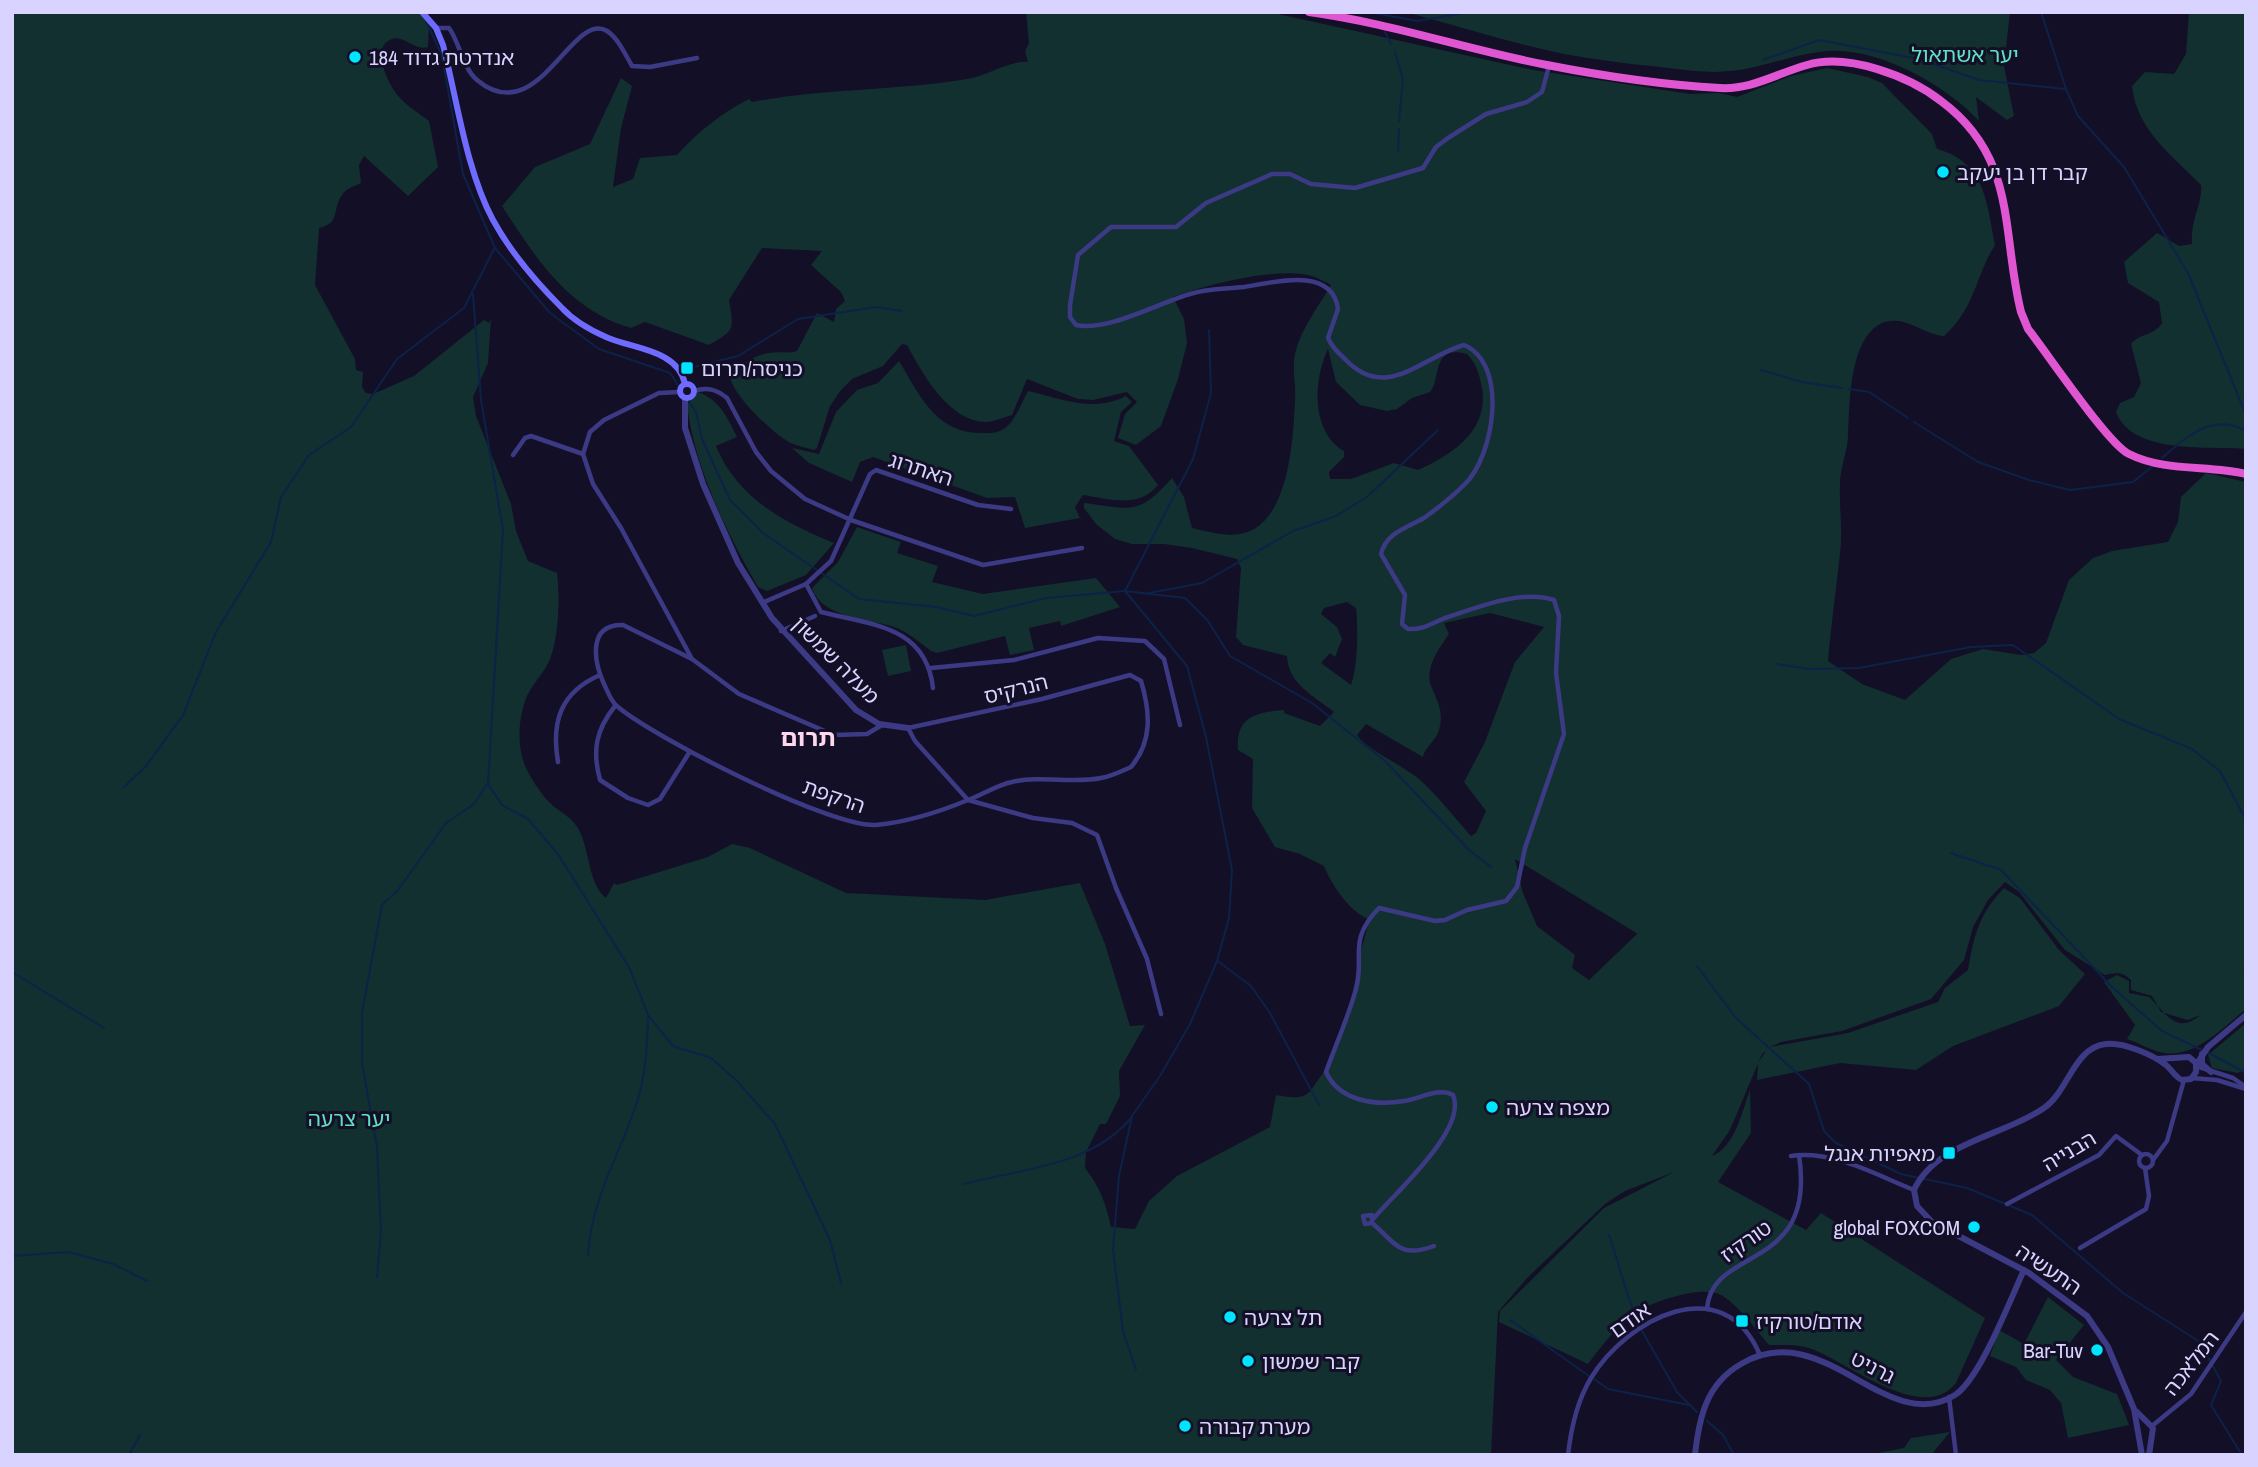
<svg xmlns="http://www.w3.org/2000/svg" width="2258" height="1467" font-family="'Archivo Narrow','Noto Sans Hebrew',sans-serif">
	<rect width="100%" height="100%" fill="#130f26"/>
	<g fill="#12302f" fill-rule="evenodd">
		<path d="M12,12H424L429,23L428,47C413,51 405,35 392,39C369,47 389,85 399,97C407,106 419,113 429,121L438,167L408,196L364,156L359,165L361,183C355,186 346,188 342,195C332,209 341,223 319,228L315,285L355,359L356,370L363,372L362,387L366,393L373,394L414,376L484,320L489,323L491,319L488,363L473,397L476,416L511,504L516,531L528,561L557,573C560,598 559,636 550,659C545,672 533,683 527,696C518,717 516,749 527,770C532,780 540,792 548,801C558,812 571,815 579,830C590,851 588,883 606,898L614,883L617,885L708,857L732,844L750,848L846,893L985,900L1080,883L1105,944L1130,1026L1145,1025L1119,1071L1120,1096L1106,1124H1100L1086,1152L1085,1168C1100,1187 1106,1204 1111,1227L1135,1229L1149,1201L1177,1176L1270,1127L1276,1095C1284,1096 1296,1099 1303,1096C1310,1094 1314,1085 1318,1080C1356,1030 1350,976 1370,920C1350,912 1332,886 1324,866L1300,854L1275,847L1252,808L1253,759L1238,750C1235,717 1256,712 1284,710V713L1320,726L1334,712C1314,696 1288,684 1287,656L1243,645L1236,637L1241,568L1237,559L1192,548L1164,544H1132L1115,539L1096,524L1084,508V503C1132,509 1138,516 1172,478L1184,497L1192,528C1209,532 1233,539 1250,531C1290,513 1293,438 1295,400C1296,387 1293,374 1294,362C1296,335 1318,308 1331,285C1325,282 1318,278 1312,276C1279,266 1205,285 1173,297L1184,319L1187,343L1178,379L1161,426L1136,445L1118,438L1125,414L1137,402L1127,392L1093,400L1078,399L1027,379L1012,415C1004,417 994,422 986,422C949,422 922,373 907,345L902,344L883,366L852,379L841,390L830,406L817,448L814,450C805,447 795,446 787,441C771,431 732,395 730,376C740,365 754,355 769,353C778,351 787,354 797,351L817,313L834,322L836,309L845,301L841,292L811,265L822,251L762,248L729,300C734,330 735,330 709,345L645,322L631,328C569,310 536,259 502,206L535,167L590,144L621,78L632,86L621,128L613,187L633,179L640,158L677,155C698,132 721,113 749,99L752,102C823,88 896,91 967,79C987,76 1009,60 1028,62L1025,51L1029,43L1026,12H1269L1533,70L1690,94L1719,93L1737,97L1791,76L1827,68L1868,77L1882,83L1932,134L1937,149C1985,162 1987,202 1995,245C1974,279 1976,307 1944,336C1924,335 1904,314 1882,323C1848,339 1850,406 1848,437C1847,453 1840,468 1840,484C1839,507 1843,531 1840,554C1836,590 1831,625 1828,661L1862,684L1905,700L1951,659L1983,649L2021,655L2034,653L2046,643L2069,580L2093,558L2112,551L2168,542L2178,522L2181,497L2206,473L2246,482V971L2243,975L2246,973V1009C2224,1027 2195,1058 2164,1053C2152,1051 2139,1043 2127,1039L2135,1025L2104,982L2117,975L2129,981V993L2149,997C2163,1009 2176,1037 2200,1015L2188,1020L2161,1012L2152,996L2131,990V980C2123,972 2116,972 2105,975L2065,950L2019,892L2005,882L1988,900L1973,927L1964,960L1931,999L1842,1031L1781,1042L1770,1047L1848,1033L1938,1002L1945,988L1968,970C1974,935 1979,914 2004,888L2020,898L2059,950L2085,974L2059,1006L1953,1046L1916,1070L1840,1063L1757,1080L1758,1063L1766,1051L1762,1054L1730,1130L1712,1156C1735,1147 1742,1111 1750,1090L1751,1133L1718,1182L1806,1230L1821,1213L1985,1318L1956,1383C1923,1425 1847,1362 1812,1349C1800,1344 1782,1345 1769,1345C1757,1331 1735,1301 1719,1294C1709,1290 1691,1292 1681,1295C1633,1306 1617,1326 1588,1364L1499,1322L1500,1311L1604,1208L1674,1172L1625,1191L1605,1204L1527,1278L1498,1312L1491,1455H12ZM1328,349L1336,382L1360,405L1387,411L1397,409L1412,398L1430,392C1442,377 1431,344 1467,354C1477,365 1479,373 1482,388C1489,430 1454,454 1418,470L1394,463L1351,479H1330L1329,472L1344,457V451C1311,432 1313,380 1328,349ZM1347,602L1356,608C1358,629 1358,666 1351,685L1321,663L1330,653L1335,657L1342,639L1337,627L1321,614L1324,608ZM1490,613L1544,627L1515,662L1485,742L1464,782L1486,811L1476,833L1471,836C1454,817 1438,796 1419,779C1402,765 1366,749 1357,735L1366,724L1423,757C1424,748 1436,741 1439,730C1444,712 1438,703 1432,688C1423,669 1439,649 1449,634L1444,623ZM1515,859L1638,934H1637L1589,980L1572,968L1575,955L1537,926L1523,893Z"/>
		<path d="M1405,12H2010L2004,66L2014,116L2007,120L1976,97L1979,121C1945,84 1872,43 1819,52C1770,59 1749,76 1695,71C1652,66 1607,62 1564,54C1510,43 1458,26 1405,12Z"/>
		<path d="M2189,12H2246V449C2210,446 2132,455 2116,412L2120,403L2134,397L2141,383L2131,344C2140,333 2154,336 2162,323L2159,302L2128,283L2124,262L2157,233L2179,246L2192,244C2190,220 2203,203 2201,185C2172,155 2137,131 2132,86L2145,72L2174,74L2186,54Z"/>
		<path d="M899,361C919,394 935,432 979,433C989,433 997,434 1005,428C1015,421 1022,402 1028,391C1063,399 1093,413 1126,396L1132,402L1121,412L1114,441L1129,446L1158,485C1139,509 1109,499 1083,495L1075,507L1080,518L1025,528L1015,497L987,498L873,457L860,462L852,482L809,463L792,448L819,454L836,412L857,390L878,383Z"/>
		<path d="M698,392C720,400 727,417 737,437L716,446C737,498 785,523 834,543L806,575L767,591L758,587C727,533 694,467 687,404Z"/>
		<path d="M857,527L901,542L897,553L938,566L932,582L983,594L1096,578L1120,607L1061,626L1060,621L1029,628L1034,650L1010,655L1005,636L937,653L931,651C919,642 908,632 894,627C868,618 821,618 812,588L838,562Z"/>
		<polygon points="906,645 911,671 888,676 882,650"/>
		<polygon points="2246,1023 2246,1068 2238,1073 2212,1068 2208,1055"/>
		<polygon points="2048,1297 2084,1325 2056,1360 2073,1377 2117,1394 2129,1425 2068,1438 2061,1403 2050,1390 2026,1380 2016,1367 1990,1356 1999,1330 2024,1344"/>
		<polygon points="1950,1432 1931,1455 1868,1455 1904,1448 1911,1438"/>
	</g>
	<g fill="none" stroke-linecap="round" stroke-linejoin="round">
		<g stroke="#0c2248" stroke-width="2">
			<polyline points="1369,12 1417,21 1470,12"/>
			<polyline points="2041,12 2066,89 2078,116 2124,167 2188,273 2246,415"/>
			<polyline points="426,21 442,56 463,174 495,248 550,313 599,349 670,373 696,412 702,439 730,500 763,533 859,599 936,607 974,616 1046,598 1125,591 1185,598 1208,621 1230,656 1312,703 1385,761 1470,851 1491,867"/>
			<polyline points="1385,32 1391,44"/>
			<polyline points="1395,52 1403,79 1399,122"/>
			<polyline points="1763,60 1819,40 1919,59 1979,80 2065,89"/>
			<polyline points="1398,151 1399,129"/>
			<polyline points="473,294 481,400 503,530 488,784 502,805 528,819 558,854 630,969 648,1015 673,1046 711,1058 736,1080 775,1124 830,1240 841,1283"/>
			<polyline points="682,370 738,356 798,319 876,307 902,311"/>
			<polyline points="1761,370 1802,382 1842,388"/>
			<polyline points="1849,389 1869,392 1908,418"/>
			<polyline points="1914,422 1978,462 2029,480 2070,490 2133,482 2153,466"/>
			<path d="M2162,458C2186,437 2213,412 2246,431"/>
			<polyline points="1149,593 1202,583 1293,531 1336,516 1367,497 1438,430"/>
			<polyline points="1777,664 1809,669 1859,668 1971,647 2013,645 2119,719 2192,749 2220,771 2246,820"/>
			<polyline points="124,787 146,766 183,715 216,632 271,542 281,497 309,455 351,427 397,359 464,308 494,249"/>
			<polyline points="1951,853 2001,870 2112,987 2162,1031 2202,1050"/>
			<polyline points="1219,962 1251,986 1270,1013 1319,1105"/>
			<polyline points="1697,966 1736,1018 1809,1084 1824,1131 1836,1143 1901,1174 1919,1178"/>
			<polyline points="12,972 104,1028"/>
			<polyline points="2207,1052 2246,1073"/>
			<polyline points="1925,1179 1967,1188 2032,1215 2123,1293 2200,1342 2221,1381 2211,1405 2242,1455"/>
			<path d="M964,1184C1021,1169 1091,1166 1131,1118"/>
			<path d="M1609,1235C1620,1265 1625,1295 1639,1323"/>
			<path d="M588,1255C591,1200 620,1154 637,1102C646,1074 647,1047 648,1018"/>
			<polyline points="12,1256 69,1252 113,1264 147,1281"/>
			<polyline points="377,1277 381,1230 377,1147 362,1063 362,1012 382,905 398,890 446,823 474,804 487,784"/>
			<polyline points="1510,1320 1589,1376"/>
			<polyline points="1642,1331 1677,1392 1697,1412"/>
			<polyline points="1136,1369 1123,1332 1113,1249 1119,1176 1132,1116 1160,1076 1190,1024 1217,961 1229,918 1232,870 1206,737 1187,666 1125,591 1193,459 1211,393 1209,330"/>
			<polyline points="1594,1379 1608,1389 1689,1405"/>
			<polyline points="1707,1421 1723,1435 1734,1455"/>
			<polyline points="129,1455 140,1435"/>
		</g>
		<g stroke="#3d3a85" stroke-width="4.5">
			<path d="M436,28H449C460,43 462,67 477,80C538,131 572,10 607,31C618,38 625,54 632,66L650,67L697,58"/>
			<path d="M694,391C707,387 716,389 727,398L756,452L771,471L805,499L851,520L983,565L1082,548"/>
			<polyline points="679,392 659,393 604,420 590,432 583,454 593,484 621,528 692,659 739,694 834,735 867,734 882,725"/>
			<polyline points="513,455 525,438 531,436 583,454"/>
			<path d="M806,584L821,612C872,625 926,626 933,688"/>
			<polyline points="762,603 806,584 831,561 870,474 876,470 978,505 1011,509"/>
			<polyline points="781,631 815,616"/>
			<path d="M692,659L623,625C587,624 594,662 604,684C608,692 611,702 618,707C655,738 831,828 876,825C908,822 939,812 968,800C982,795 997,785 1012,782C1041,775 1073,784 1101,778C1112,776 1122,771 1131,767C1153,741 1150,711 1141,681L1130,675L1042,699L908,728L915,741L968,800L1033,818L1072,823L1097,835L1116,888L1147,959L1161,1014"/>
			<polyline points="931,668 1014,660 1098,638 1145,641 1164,659 1180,725"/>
			<path d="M615,706C596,730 592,750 600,780L628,798L648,805L660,799L689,753"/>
			<path d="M558,762C551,721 561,692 600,675"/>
			<polyline points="2196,1066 2233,1078 2246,1087"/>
			<polyline points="2191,1078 2217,1080 2246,1089"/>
			<circle cx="2146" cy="1161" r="7"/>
			<path d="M1791,1156C1834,1150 1876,1175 1914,1190"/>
			<polyline points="2153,1160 2167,1141 2184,1080"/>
			<polyline points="2007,1204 2099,1155 2116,1136 2142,1155"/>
			<path d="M1374,1218C1394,1194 1468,1129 1453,1095C1439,1087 1419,1099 1404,1101C1375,1106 1339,1101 1326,1072C1336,1044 1348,1018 1356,989C1365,956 1347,941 1379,908L1435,921L1445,920L1467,910L1506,901L1517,887L1525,848L1564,734L1556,673L1559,616L1554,600C1521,589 1476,608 1445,618C1432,623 1423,630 1408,629L1402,624L1405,595L1381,554C1386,533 1406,528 1424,518C1438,508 1453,496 1465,484C1494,456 1509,364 1464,345C1423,356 1386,403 1345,359C1338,353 1332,347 1328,338L1338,309C1332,265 1271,283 1244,287C1226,289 1208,288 1190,294C1161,302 1107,332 1076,325L1070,317V305L1078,255L1111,227H1176L1206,203L1272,174H1290L1311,184L1355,188L1423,168L1436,147L1448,138L1486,114L1527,102L1542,92L1549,66"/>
			<path d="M1372,1223V1215L1363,1216L1365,1224L1372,1223C1396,1243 1399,1259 1434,1246"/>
			<polyline points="2080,1248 2146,1209 2149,1196 2145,1168"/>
			<path d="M1707,1309C1711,1245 1817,1274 1799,1155"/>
			<polyline points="1949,1397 1956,1455"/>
			<polyline points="2152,1426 2191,1394 2246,1312"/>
			<path d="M1568,1455C1571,1428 1577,1401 1591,1378C1627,1319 1723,1268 1760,1355"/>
		</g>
		<g stroke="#3d3a85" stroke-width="6">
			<polyline points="685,398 685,428 703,484 738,563 772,618 856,710 879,724 908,728"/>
			<polyline points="2202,1054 2202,1064 2211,1072"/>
			<polyline points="2196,1065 2208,1047 2246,1015"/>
			<polyline points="2137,1412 2153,1428 2149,1455"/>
			<path d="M1695,1455C1699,1418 1706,1384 1741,1364C1824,1315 1886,1438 1955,1395C1980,1379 2010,1300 2024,1270"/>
			<path d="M2142,1455L2134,1409L2108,1347L2087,1316L2029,1273L1932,1222L1917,1206L1914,1190C1936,1142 2004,1136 2044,1108C2068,1092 2074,1047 2106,1044C2124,1042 2153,1055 2166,1065C2172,1070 2175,1077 2182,1080L2191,1079L2196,1072V1063L2189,1057L2157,1059"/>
		</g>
		<g stroke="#6f6bff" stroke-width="6">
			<path d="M422,12L436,28L443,45C457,99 466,170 493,220C511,253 535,281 562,308C574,321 590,330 606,337C632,349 678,349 685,384"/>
			<circle cx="687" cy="391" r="7"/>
		</g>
		<path stroke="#e055d1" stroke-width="8" d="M1309,12C1390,23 1468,50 1547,65C1603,76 1664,85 1720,88C1751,90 1778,73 1807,65C1848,53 1909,76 1941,101C2018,158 2001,232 2021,312L2028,329C2047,353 2108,444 2129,454C2165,472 2208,465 2246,474"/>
	</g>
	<g fill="#00e5ff" stroke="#130f26" stroke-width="2.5">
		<circle cx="355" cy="57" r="7"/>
		<circle cx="1943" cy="172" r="7"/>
		<rect x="680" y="361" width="14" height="14" rx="3.5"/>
		<circle cx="1492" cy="1107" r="7"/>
		<rect x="1942" y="1146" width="14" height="14" rx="3.5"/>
		<circle cx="1974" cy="1227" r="7"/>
		<circle cx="1230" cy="1317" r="7"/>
		<rect x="1735" y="1314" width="14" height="14" rx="3.5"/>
		<circle cx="2097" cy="1350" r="7"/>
		<circle cx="1248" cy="1361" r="7"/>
		<circle cx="1185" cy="1426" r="7"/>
	</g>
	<g text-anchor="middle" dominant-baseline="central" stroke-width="6" stroke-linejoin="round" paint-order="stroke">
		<g font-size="21" fill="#5fe0c0" stroke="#130f26">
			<text x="1965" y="54">יער אשתאול</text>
			<text x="349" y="1118">יער צרעה</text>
		</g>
		<g font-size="21" fill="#d9d4ff" stroke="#130f26" text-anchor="start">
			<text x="369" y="57">אנדרטת גדוד 184</text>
			<text x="1957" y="172">קבר דן בן יעקב</text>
			<text x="701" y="368">כניסה/תרום</text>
			<text x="1506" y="1107">מצפה צרעה</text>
			<text x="1935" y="1153" text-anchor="end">מאפיות אנגל</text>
			<text x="1960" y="1227" text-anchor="end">global FOXCOM</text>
			<text x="1244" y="1317">תל צרעה</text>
			<text x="1756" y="1321">אודם/טורקיז</text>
			<text x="2083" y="1350" text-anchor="end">Bar-Tuv</text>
			<text x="1262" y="1361">קבר שמשון</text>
			<text x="1199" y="1426">מערת קבורה</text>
		</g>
		<g font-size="21" fill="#d9d4ff" stroke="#130f26">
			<text transform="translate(921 469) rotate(18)">האתרוג</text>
			<text transform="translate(836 660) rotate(45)">מעלה שמשון</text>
			<text transform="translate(1016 689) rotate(-14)">הנרקיס</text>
			<text transform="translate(834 796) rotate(19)">הרקפת</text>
			<text transform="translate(2069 1151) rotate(-31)">הבנייה</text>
			<text transform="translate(1746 1241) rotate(-35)">טורקיז</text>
			<text transform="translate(2049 1269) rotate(34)">התעשיה</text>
			<text transform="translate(1630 1320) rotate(-35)">אודם</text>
			<text transform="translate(2191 1363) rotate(-52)">המלאכה</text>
			<text transform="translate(1873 1367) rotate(27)">גרניט</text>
		</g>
		<g font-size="24" font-weight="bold" fill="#ffd6f0" stroke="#130f26">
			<text x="808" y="737">תרום</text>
		</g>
	</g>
	<rect width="2258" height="1467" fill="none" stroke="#d9d4ff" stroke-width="28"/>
</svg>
